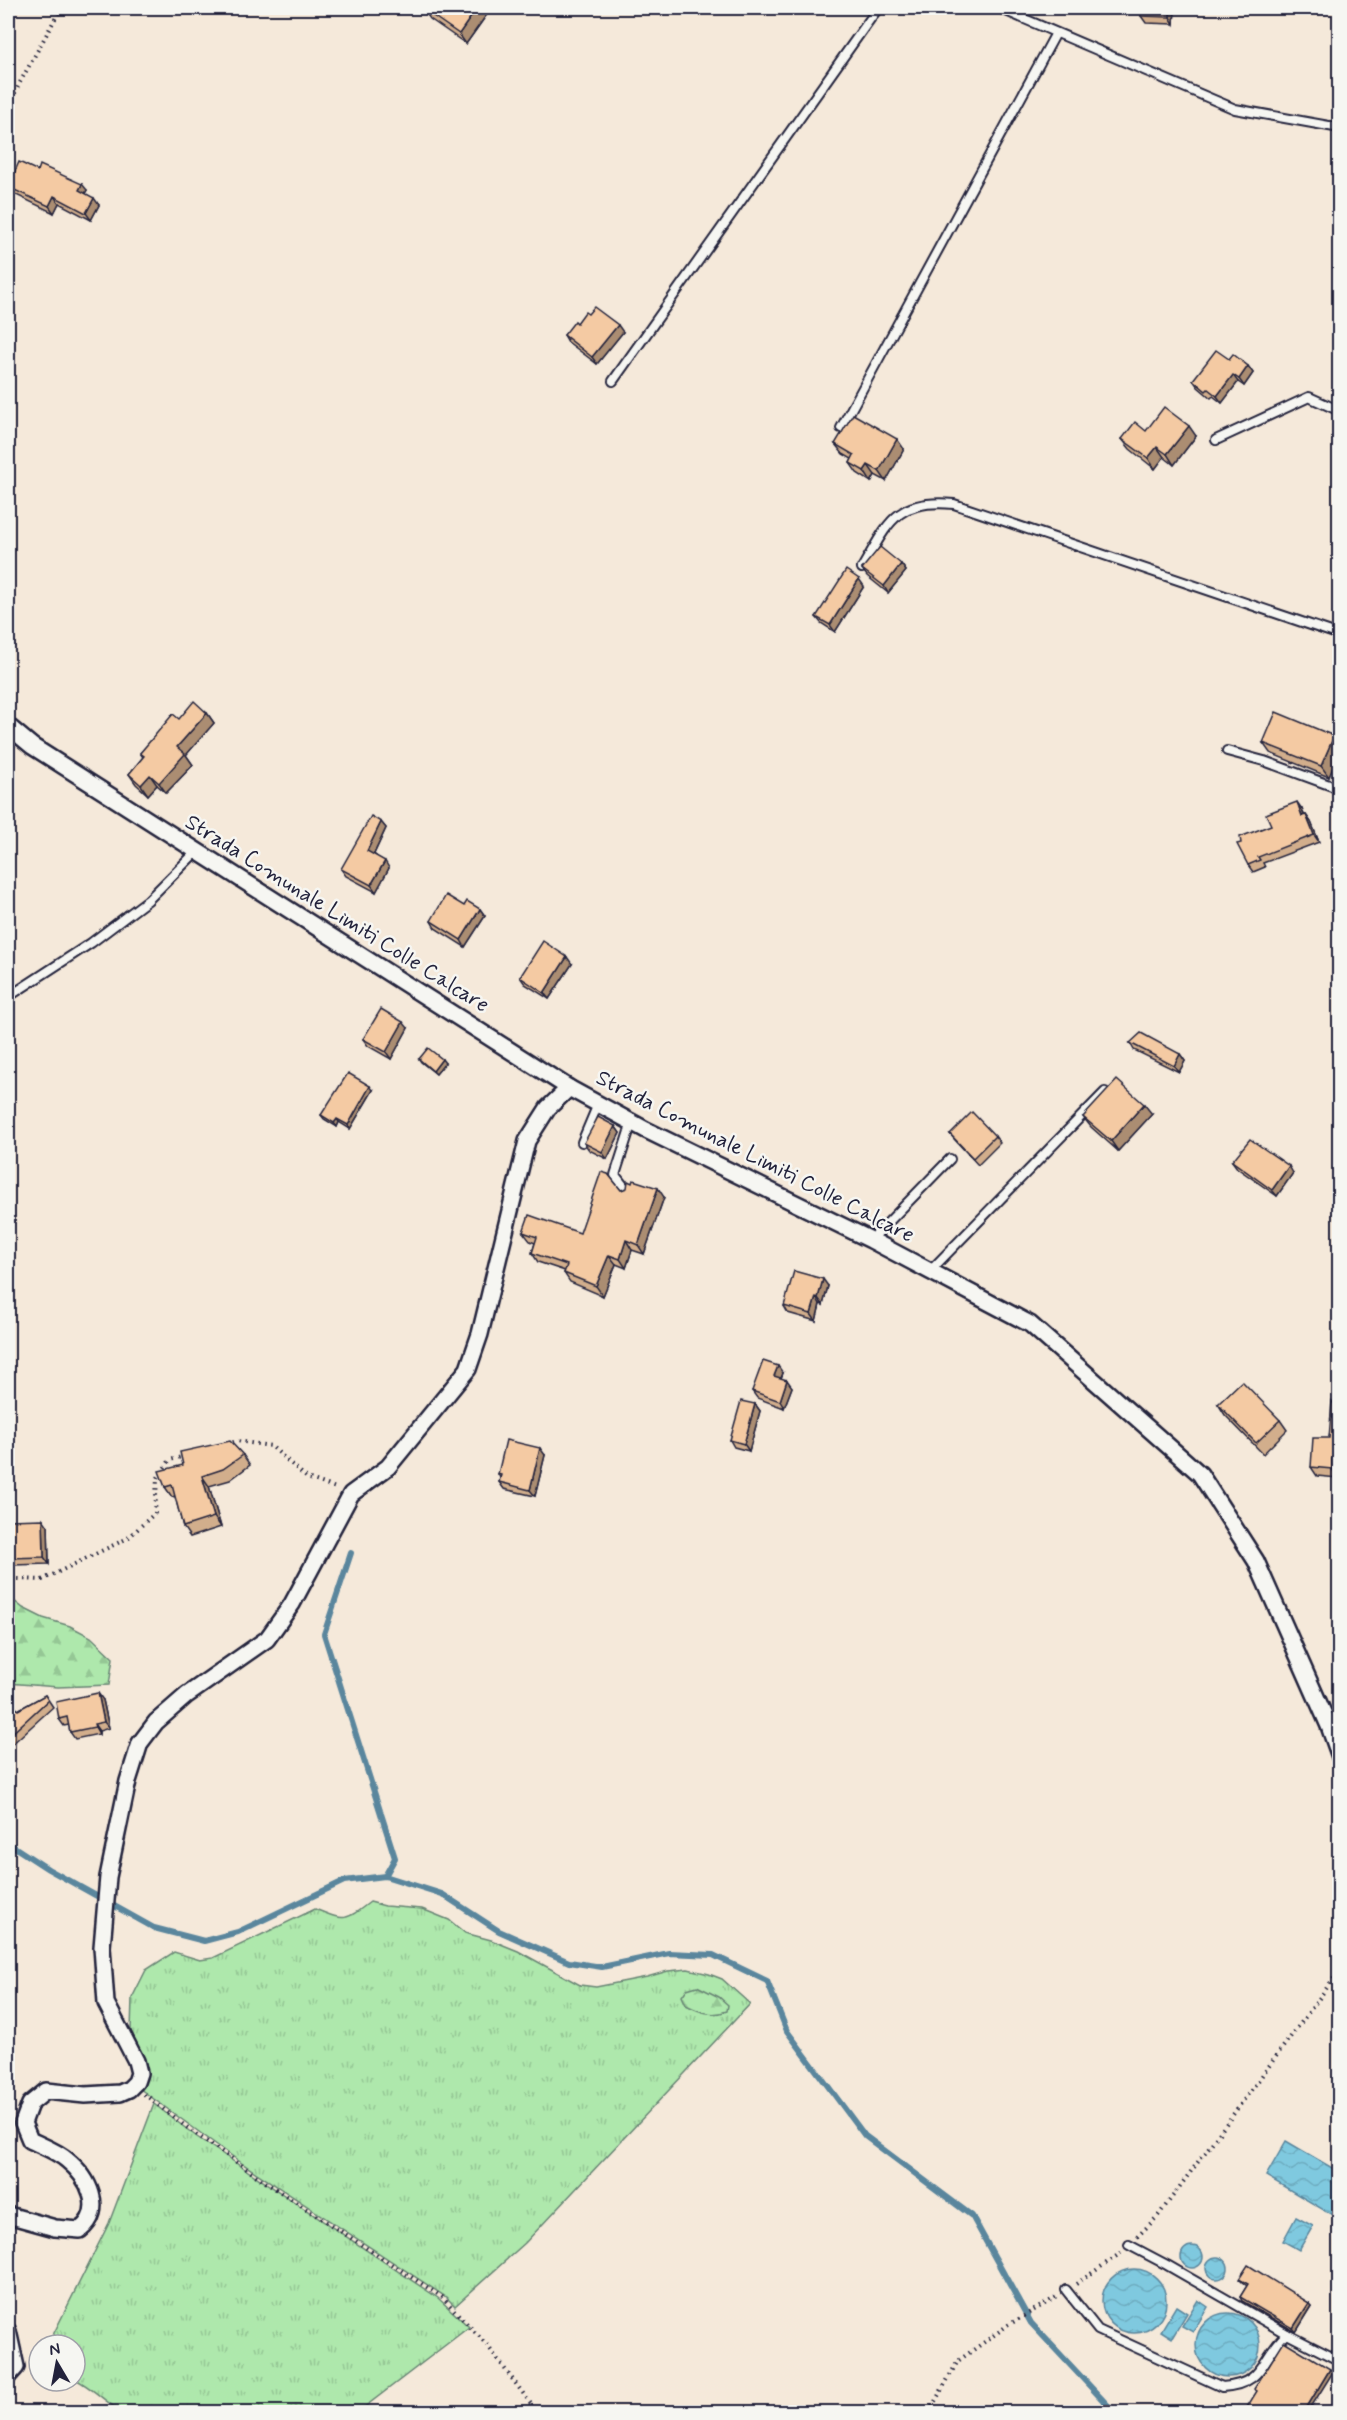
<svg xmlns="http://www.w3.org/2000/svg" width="1347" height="2420" font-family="Mynerve,sans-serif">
	<defs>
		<pattern id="grass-tufts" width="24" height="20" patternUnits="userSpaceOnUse" patternTransform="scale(1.5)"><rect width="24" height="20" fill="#aee8ac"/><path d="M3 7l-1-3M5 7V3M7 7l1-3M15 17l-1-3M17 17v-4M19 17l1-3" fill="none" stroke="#95c795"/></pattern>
		<pattern id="forest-firs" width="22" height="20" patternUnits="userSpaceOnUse" patternTransform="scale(1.5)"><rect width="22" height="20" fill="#aee8ac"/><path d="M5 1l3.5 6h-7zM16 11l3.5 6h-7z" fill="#95c795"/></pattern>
		<pattern id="water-waves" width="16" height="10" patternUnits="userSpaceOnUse" patternTransform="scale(1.5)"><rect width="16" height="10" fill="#7fc9df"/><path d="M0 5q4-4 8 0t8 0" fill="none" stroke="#6dacc0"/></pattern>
	</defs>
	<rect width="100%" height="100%" fill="#f5e9da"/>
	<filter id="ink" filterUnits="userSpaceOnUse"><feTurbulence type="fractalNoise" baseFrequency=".0167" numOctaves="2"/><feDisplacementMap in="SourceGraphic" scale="12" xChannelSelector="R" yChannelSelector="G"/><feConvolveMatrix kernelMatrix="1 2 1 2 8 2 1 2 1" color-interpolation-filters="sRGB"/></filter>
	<g filter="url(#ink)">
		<g fill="url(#grass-tufts)" stroke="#688574" stroke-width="1.5">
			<path d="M370,1902L385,1906L422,1909L449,1920L465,1933L491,1940L518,1951L580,1985L596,1987L647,1977L668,1971L688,1969L709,1974L722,1979L750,2004L525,2243L455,2306L446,2297L243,2164L136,2086L143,2065L131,2031L132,1998L146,1970L174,1952L200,1960L213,1958L315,1909C345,1921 344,1922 370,1902Z"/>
			<path d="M154,2104L197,2137L438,2298L469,2327L358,2412H122C105,2402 93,2388 75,2379V2345H48L109,2223Z"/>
		</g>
		<g fill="url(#forest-firs)" stroke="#688574" stroke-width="1.5">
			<polygon points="8,1596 23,1608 43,1618 70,1626 91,1637 113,1658 109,1685 58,1687 8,1683"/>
			<path d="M697,1986L719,1997L728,2005L727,2011C712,2017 700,2012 686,2005L682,1996L687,1989Z"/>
		</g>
		<g fill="url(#water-waves)" stroke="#5a869d" stroke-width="1.5">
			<polygon points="1286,2141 1339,2172 1339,2219 1266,2176"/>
			<polygon points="1296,2217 1313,2226 1299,2250 1283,2241"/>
			<circle cx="1192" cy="2257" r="11"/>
			<circle cx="1217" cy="2268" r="11"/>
			<circle cx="1134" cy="2301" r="32"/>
			<polygon points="1198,2300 1208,2307 1193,2332 1182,2326"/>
			<polygon points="1176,2306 1187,2313 1172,2338 1161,2331"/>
			<circle cx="1228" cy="2345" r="32"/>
		</g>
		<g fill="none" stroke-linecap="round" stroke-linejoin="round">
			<g stroke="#5a869d" stroke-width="6">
				<polyline points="351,1553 324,1634 395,1858 385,1876"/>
				<polyline points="8,1843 48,1869 154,1928 204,1941 238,1932 344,1881 385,1876 442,1894 499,1931 569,1962 602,1967 669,1953 713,1955 767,1981 787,2031 865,2136 972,2216 1031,2323 1114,2412"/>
			</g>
			<defs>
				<g id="service">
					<polyline points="999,8 1235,109 1340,128"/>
					<polyline points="613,381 878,8"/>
					<polyline points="841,428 1056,33"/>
					<polyline points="1216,440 1309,397 1340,411"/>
					<path d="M862,568C888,524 895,498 954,504L1340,635"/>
					<polyline points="1227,751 1264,761 1332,786 1340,791"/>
					<polyline points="8,997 91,943 148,900 197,851"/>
					<polyline points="582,1142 598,1104"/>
					<polyline points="629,1193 615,1175 632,1122"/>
					<polyline points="871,1240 950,1159"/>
					<polyline points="930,1271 1105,1092"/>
					<polyline points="1129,2245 1167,2265 1287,2334"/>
					<path d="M1066,2290L1098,2330L1222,2387C1266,2384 1260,2358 1287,2334L1340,2361"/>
				</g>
				<g id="minor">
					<polyline points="8,726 32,746 569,1088 646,1130 871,1240 1030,1324 1200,1474 1256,1561 1329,1726 1340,1757"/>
					<path d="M8,2215L55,2228L80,2230C106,2210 88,2177 67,2160C57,2151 42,2146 30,2140L23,2123L30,2104L46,2091L85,2095L120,2093L129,2089L136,2082L139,2073L136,2061L106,2003L102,1947L108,1877L128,1781L140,1743L156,1722L187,1695L267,1639L292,1604L351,1494L388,1467L468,1369L480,1334L527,1141L548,1108L569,1088"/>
					<polyline points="8,2331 16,2367 8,2376"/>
				</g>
			</defs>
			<use href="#service" stroke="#22223b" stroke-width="12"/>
			<use href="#minor" stroke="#22223b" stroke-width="20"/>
			<g stroke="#22223b" stroke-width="4" stroke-dasharray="1.5 4.5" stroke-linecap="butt">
				<polyline points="8,110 18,86 61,8"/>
				<polyline points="227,1444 237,1441 271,1446 307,1478 336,1488"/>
				<polyline points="18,1579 42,1580 128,1538 155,1513 157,1479 170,1460 185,1456"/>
				<polyline points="144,2094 189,2129 271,2186 442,2297 487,2345 537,2412"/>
				<polyline points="1137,2237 1158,2216 1340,1970"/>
				<polyline points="1076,2284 1121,2253"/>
				<polyline points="929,2412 958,2361 1008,2325 1057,2297"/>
			</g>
			<use href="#service" stroke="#f6f6f2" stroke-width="8"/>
			<use href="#minor" stroke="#f6f6f2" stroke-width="15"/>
		</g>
		<g fill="#d2ae8c" stroke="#22223b" stroke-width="1.5">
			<polygon points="424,8 488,8 490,10 466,44 430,19 423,9"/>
			<polygon points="1141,8 1175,8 1174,24 1146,23 1141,16"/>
			<polygon points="38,171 87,190 85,193 99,205 91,220 59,203 54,213 12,193 8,186"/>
			<polygon points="577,323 623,332 597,364 568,342 564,335"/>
			<polygon points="1229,359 1248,366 1253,373 1244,386 1238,382 1222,403 1213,396 1211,398 1198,387 1193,380"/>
			<polygon points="1146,431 1196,436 1174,465 1164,457 1155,469 1130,449 1122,439"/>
			<polygon points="835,444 904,449 886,481 875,475 871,482 857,473 850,463 852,459 843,454"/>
			<polygon points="901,564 906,571 888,593 867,576 862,569"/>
			<polygon points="864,586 835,632 821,623 816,617"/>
			<polygon points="207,713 214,723 186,755 193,765 166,793 157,785 148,795 136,784 129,774 143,757 140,753 179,719"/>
			<polygon points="1263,743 1340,744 1340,750 1329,777 1270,753"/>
			<polygon points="1302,809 1304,815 1306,815 1311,822 1319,842 1263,863 1265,867 1253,872 1248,865 1271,825"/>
			<polygon points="381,822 386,828 374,854 389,868 376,892 346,876 341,869"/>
			<polygon points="464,906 480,909 485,916 465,947 435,928 431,921"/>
			<polygon points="572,964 549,999 525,984 520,977"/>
			<polygon points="408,1028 391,1059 368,1046 363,1039"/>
			<polygon points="1130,1043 1180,1054 1185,1061 1179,1072 1134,1050"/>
			<polygon points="419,1059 445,1063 436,1074 421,1062"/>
			<polygon points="373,1090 350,1129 339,1122 337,1127 324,1119 321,1115"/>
			<polygon points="1152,1114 1118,1151 1091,1127 1083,1117"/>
			<polygon points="615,1126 620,1133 607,1159 589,1150 584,1143"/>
			<polygon points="950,1134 995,1136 1000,1143 978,1165 955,1140"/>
			<polygon points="1232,1161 1293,1173 1277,1196 1237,1168"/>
			<polygon points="621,1190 664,1197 644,1254 632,1250 626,1268 616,1264 603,1296 570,1282 564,1273 565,1271 538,1262 532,1253 535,1243 530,1241 523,1232 580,1233"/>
			<polygon points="828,1286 823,1305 820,1304 816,1321 788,1313 784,1306"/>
			<polygon points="1340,1363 1340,1468 1339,1468 1338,1478 1317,1476 1311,1467 1329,1438 1336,1406"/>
			<polygon points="783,1373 781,1378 792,1387 784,1408 757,1398 752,1391"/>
			<polygon points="755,1404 760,1411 749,1451 734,1447 730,1440"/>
			<polygon points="1218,1404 1280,1420 1287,1430 1263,1454 1225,1415"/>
			<polygon points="243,1455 250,1465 230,1480 209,1486 221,1527 190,1537 183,1527 175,1496 172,1497 165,1487"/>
			<polygon points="545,1455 535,1496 504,1489 499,1482 500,1478 498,1474"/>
			<polygon points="8,1520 48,1526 49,1564 12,1565 8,1559"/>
			<polygon points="45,1695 53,1707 9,1747 8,1746 8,1699 18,1710"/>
			<polygon points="103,1700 109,1728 99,1731 99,1734 75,1739 70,1732 69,1725 64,1726 59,1719"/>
			<polygon points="1239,2279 1309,2303 1312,2306 1296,2332 1242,2301 1240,2297 1247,2286 1242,2282"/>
		</g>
		<g fill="#ab8d72" stroke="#22223b" stroke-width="1.5">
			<polygon points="477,8 488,8 490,10 466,44 459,34"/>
			<polygon points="1170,8 1175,8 1174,24 1170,17"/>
			<polygon points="82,184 87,190 83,197 79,190"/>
			<polygon points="54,196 59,203 54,213 49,206"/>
			<polygon points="94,198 99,205 91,220 86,213"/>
			<polygon points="618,325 623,332 597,364 592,357"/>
			<polygon points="1248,366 1253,373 1244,386 1239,379"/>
			<polygon points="1233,375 1238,382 1222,403 1217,396"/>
			<polygon points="1189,426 1196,436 1174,465 1167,454"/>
			<polygon points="897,439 904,449 886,481 879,471"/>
			<polygon points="1157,447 1164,457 1155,469 1148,458"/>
			<polygon points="868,465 875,475 871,482 864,471"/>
			<polygon points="901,564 906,571 888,593 884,586"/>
			<polygon points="859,579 864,586 835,632 830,625"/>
			<polygon points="207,713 214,723 186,755 193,765 166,793 159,783 177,747"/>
			<polygon points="1334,736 1340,744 1340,750 1329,777 1321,766"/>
			<polygon points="150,775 157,785 148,795 141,785"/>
			<polygon points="1297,802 1302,809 1307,823 1302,816"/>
			<polygon points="1306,815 1311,822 1319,842 1314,835"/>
			<polygon points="381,822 386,828 372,858 367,851"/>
			<polygon points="385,861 389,868 376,892 371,885"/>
			<polygon points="480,909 485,916 465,947 461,940"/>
			<polygon points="567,957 572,964 549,999 544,993"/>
			<polygon points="403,1022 408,1028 391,1059 386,1052"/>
			<polygon points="1180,1054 1185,1061 1179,1072 1174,1066"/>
			<polygon points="442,1059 445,1063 436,1074 433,1071"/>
			<polygon points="370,1086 373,1090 350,1129 348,1125"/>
			<polygon points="1144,1104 1152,1114 1118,1151 1111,1141"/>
			<polygon points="337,1119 339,1122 337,1127 334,1123"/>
			<polygon points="615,1126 620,1133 607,1159 602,1152"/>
			<polygon points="1289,1166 1293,1173 1277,1196 1272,1190"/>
			<polygon points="658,1188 664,1197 644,1254 638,1245"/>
			<polygon points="626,1240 632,1250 626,1268 620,1259"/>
			<polygon points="609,1255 616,1264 603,1296 596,1286"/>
			<polygon points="823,1279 828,1286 823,1305 818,1298"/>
			<polygon points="816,1297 820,1304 816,1321 811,1314"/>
			<polygon points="778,1366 783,1373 779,1383 774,1376"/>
			<polygon points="787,1380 792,1387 784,1408 780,1401"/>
			<polygon points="755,1404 760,1411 749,1451 744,1444"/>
			<polygon points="540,1448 545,1455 535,1496 530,1490"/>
			<polygon points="1332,1459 1339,1468 1338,1478 1332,1469"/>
			<polygon points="202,1476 209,1486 221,1527 214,1517"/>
			<polygon points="43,1519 48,1526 49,1564 44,1557"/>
			<polygon points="98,1693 103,1700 109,1728 104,1722"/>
			<polygon points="94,1724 99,1731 99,1734 95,1727"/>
			<polygon points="1309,2303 1312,2306 1296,2332 1293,2328"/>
			<polygon points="1330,2369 1333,2372 1308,2412 1304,2412"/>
			<polygon points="1284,2407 1286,2410 1285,2412 1280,2412"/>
		</g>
		<g fill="#f4caa3" stroke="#22223b" stroke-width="1.5">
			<polygon points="424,8 477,8 459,34 423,9"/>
			<polygon points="1141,8 1170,8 1170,17 1141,16"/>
			<polygon points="19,162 38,171 40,165 82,184 79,190 94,198 86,213 54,196 49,206 8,187"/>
			<polygon points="594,307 618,325 592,357 564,335 575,321 577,323 585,312 588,314"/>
			<polygon points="1216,350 1229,359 1233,354 1248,366 1239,379 1233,375 1217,396 1208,389 1206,391 1193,380"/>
			<polygon points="1164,407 1189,426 1167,454 1157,447 1148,458 1122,439 1135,422 1146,431"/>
			<polygon points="853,414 897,439 879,471 868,465 864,471 850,463 854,455 835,444"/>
			<polygon points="880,547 901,564 884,586 862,569"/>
			<polygon points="846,570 859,579 830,625 816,617"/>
			<polygon points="194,701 207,713 177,747 185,754 159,783 150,775 141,785 129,774 144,756 140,753 173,714 179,719"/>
			<polygon points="1276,712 1334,736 1321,766 1263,743"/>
			<polygon points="1297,802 1302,816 1306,815 1314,835 1258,857 1260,860 1248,865 1237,844 1241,843 1240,837 1271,825 1266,814"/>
			<polygon points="371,816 381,822 367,851 385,861 371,885 341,869"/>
			<polygon points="446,895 464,906 467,901 480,909 461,940 431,921"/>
			<polygon points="543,941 567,957 544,993 520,977"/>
			<polygon points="381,1009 403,1022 386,1052 363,1039"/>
			<polygon points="1141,1033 1180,1054 1174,1066 1130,1043"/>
			<polygon points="428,1048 442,1059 433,1071 419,1059"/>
			<polygon points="348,1073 370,1086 348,1125 337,1119 334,1123 321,1115"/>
			<polygon points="1117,1080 1144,1104 1111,1141 1083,1117"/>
			<polygon points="972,1112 995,1136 973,1158 950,1134"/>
			<polygon points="598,1117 615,1126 602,1152 584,1143"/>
			<polygon points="1250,1139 1289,1166 1272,1190 1232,1161"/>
			<polygon points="601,1172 608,1174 621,1190 627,1188 628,1181 632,1183 633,1180 658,1188 638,1245 626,1240 620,1259 609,1255 596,1286 564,1273 567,1265 532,1253 537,1237 523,1232 529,1215 580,1233"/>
			<polygon points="794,1271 823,1279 818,1298 816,1297 811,1314 784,1306"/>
			<polygon points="763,1361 778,1366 774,1376 787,1380 780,1401 752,1391"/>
			<polygon points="1336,1363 1340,1363 1340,1459 1332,1459 1332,1469 1311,1467 1313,1438 1329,1438 1332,1401 1336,1406"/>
			<polygon points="1242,1381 1280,1420 1256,1443 1218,1404"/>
			<polygon points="741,1401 755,1404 744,1444 730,1440"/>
			<polygon points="506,1440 540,1448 530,1490 499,1482 501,1475 498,1474"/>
			<polygon points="230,1441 243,1455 223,1469 202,1476 214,1517 183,1527 172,1485 165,1487 159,1471 183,1465 180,1452"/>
			<polygon points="43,1519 44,1557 8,1558 8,1520"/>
			<polygon points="98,1693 104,1722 94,1724 95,1727 70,1732 67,1717 59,1719 56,1702"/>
			<polygon points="45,1695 48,1700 8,1737 8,1699 18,1710"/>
			<polygon points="1248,2265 1309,2303 1293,2328 1240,2297 1248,2284 1239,2279"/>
			<polygon points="1284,2341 1330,2369 1304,2412 1294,2412 1284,2407 1280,2412 1244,2412 1257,2391 1254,2389"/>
		</g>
	</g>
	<g text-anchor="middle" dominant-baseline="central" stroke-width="5" stroke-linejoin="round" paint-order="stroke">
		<g font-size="22" fill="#22223b" stroke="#f6f6f2">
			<text transform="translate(337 914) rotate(32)">Strada Comunale Limiti Colle Calcare</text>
			<text transform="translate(755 1157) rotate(27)">Strada Comunale Limiti Colle Calcare</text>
		</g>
	</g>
	<rect width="1347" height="2420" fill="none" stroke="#f6f6f2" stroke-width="30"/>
	<rect x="15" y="15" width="1317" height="2390" fill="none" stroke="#22223b" stroke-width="2" filter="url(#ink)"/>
	<g transform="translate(57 2363) rotate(350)"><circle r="28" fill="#f6f6f2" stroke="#a1a1a9" stroke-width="1.5"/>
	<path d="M0-4.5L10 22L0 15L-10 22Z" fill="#22223b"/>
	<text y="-9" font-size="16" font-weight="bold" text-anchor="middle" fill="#22223b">N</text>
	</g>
</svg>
